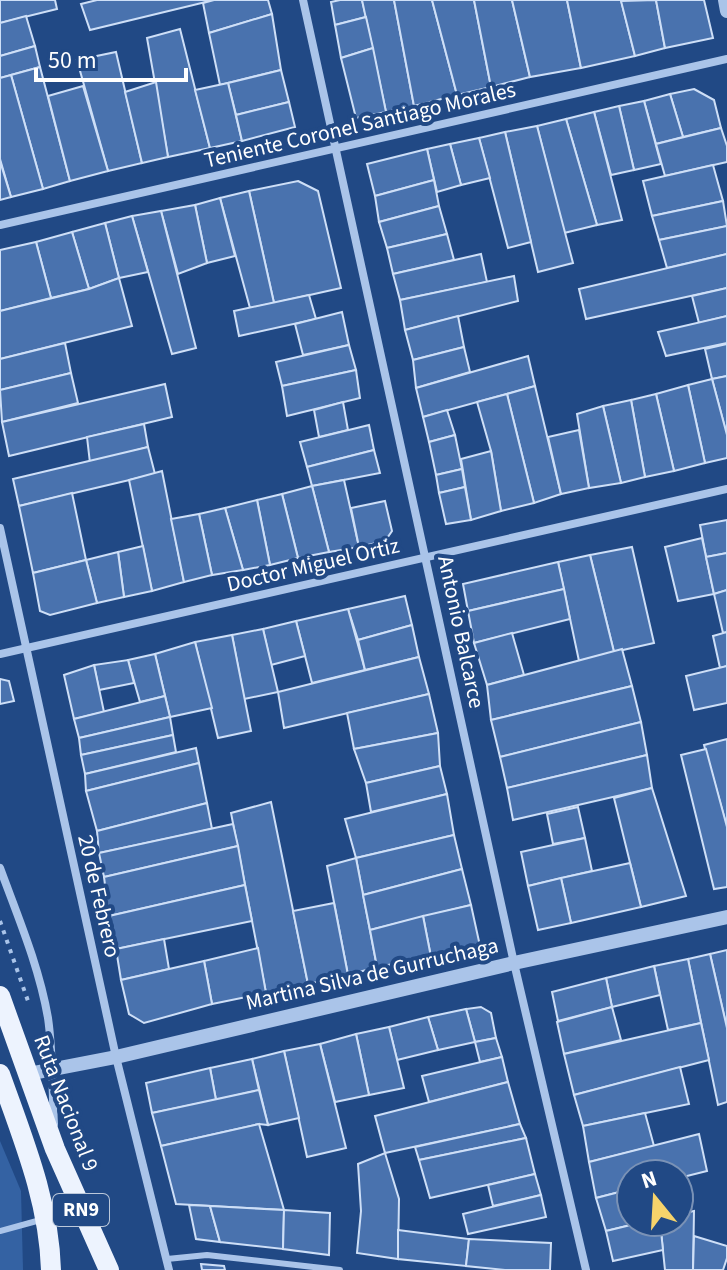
<svg xmlns="http://www.w3.org/2000/svg" width="727" height="1270" font-family="'Source Sans 3',sans-serif">
	<rect width="100%" height="100%" fill="#214985"/>
	<polygon fill="#3462a3" points="0,1141 21,1191 23,1270 0,1270"/>
	<g fill="#4972ae" stroke="#cedff7" stroke-width="2">
		<polygon points="0,0 55,0 57,9 0,23"/>
		<polygon points="97,0 214,0 90,30 81,4"/>
		<polygon points="214,0 268,0 272,14 209,33 203,3"/>
		<polygon points="340,0 362,0 366,17 335,25 331,2"/>
		<polygon points="362,0 394,0 414,106 386,112"/>
		<polygon points="394,0 432,0 457,95 414,106"/>
		<polygon points="432,0 474,0 491,87 457,95"/>
		<polygon points="474,0 512,0 530,77 491,87"/>
		<polygon points="512,0 567,0 581,68 530,77"/>
		<polygon points="567,0 621,0 635,56 581,68"/>
		<polygon points="656,0 665,48 635,56 621,1"/>
		<polygon points="656,0 704,0 713,38 665,48"/>
		<polygon points="272,14 281,70 220,85 209,33"/>
		<polygon points="26,16 35,46 0,56 0,23"/>
		<polygon points="366,17 373,48 341,58 335,25"/>
		<polygon points="180,29 210,148 168,157 147,38"/>
		<polygon points="35,46 40,67 0,78 0,56"/>
		<polygon points="373,48 386,112 356,118 341,58"/>
		<polygon points="116,52 142,163 108,171 77,60"/>
		<polygon points="40,67 70,181 43,189 11,75"/>
		<polygon points="281,70 289,102 236,115 228,83"/>
		<polygon points="11,75 43,189 11,197 0,159 0,78"/>
		<polygon points="156,82 168,157 142,163 125,92"/>
		<polygon points="228,83 242,141 210,148 195,90"/>
		<polygon points="83,86 108,171 70,181 48,96"/>
		<polygon points="694,89 714,100 721,128 683,137 670,94"/>
		<polygon points="670,94 683,137 656,144 644,101"/>
		<polygon points="644,101 661,164 634,170 619,106"/>
		<polygon points="289,102 295,127 242,141 236,115"/>
		<polygon points="619,106 634,170 611,175 594,112"/>
		<polygon points="594,112 622,220 597,225 566,119"/>
		<polygon points="566,119 597,225 564,233 537,126"/>
		<polygon points="537,126 573,263 538,272 505,132"/>
		<polygon points="721,128 727,146 727,162 665,176 656,144"/>
		<polygon points="505,132 531,242 508,248 479,138"/>
		<polygon points="479,138 490,178 461,185 450,144"/>
		<polygon points="450,144 461,185 437,192 427,149"/>
		<polygon points="427,149 434,180 375,196 367,164"/>
		<polygon points="0,161 11,197 0,200"/>
		<polygon points="713,165 723,201 652,216 643,181"/>
		<polygon points="434,180 439,206 379,222 375,196"/>
		<polygon points="298,181 318,191 341,288 274,303 249,191"/>
		<polygon points="249,191 274,303 250,308 220,198"/>
		<polygon points="220,198 235,256 207,263 195,205"/>
		<polygon points="723,201 727,226 659,240 652,216"/>
		<polygon points="195,205 207,263 178,274 161,211"/>
		<polygon points="439,206 447,234 387,248 379,222"/>
		<polygon points="161,211 196,348 172,354 132,216"/>
		<polygon points="132,216 148,272 119,278 105,223"/>
		<polygon points="105,223 119,278 89,289 72,232"/>
		<polygon points="727,226 727,254 667,268 659,240"/>
		<polygon points="72,232 89,289 51,298 36,242"/>
		<polygon points="447,234 454,260 393,274 387,248"/>
		<polygon points="36,242 51,298 0,311 0,250"/>
		<polygon points="481,254 487,282 400,300 393,274"/>
		<polygon points="727,254 727,288 586,319 579,289"/>
		<polygon points="514,276 518,301 405,330 400,300"/>
		<polygon points="119,278 132,326 0,359 0,311 89,289"/>
		<polygon points="727,288 727,316 699,323 692,296"/>
		<polygon points="309,295 316,319 239,336 234,311"/>
		<polygon points="342,312 349,345 303,355 295,324"/>
		<polygon points="458,316 464,347 413,360 405,330"/>
		<polygon points="727,316 727,343 666,356 658,332"/>
		<polygon points="65,343 71,373 0,390 0,359"/>
		<polygon points="727,344 727,376 712,379 705,349"/>
		<polygon points="349,345 356,370 282,386 276,362"/>
		<polygon points="464,347 470,372 416,388 413,360"/>
		<polygon points="528,356 535,386 423,417 416,388"/>
		<polygon points="356,370 360,398 287,416 282,386"/>
		<polygon points="71,373 78,403 2,422 0,390"/>
		<polygon points="727,376 727,435 712,379"/>
		<polygon points="712,379 727,435 727,458 705,463 688,385"/>
		<polygon points="165,384 172,417 9,456 2,422"/>
		<polygon points="688,385 705,463 674,471 656,394"/>
		<polygon points="535,386 561,494 534,503 507,394"/>
		<polygon points="507,394 534,503 501,511 491,451 477,402"/>
		<polygon points="656,394 674,471 645,477 631,400"/>
		<polygon points="631,400 645,477 621,483 603,406"/>
		<polygon points="343,402 348,430 319,437 314,410"/>
		<polygon points="603,406 621,483 589,488 577,414"/>
		<polygon points="447,410 455,435 429,442 423,417"/>
		<polygon points="144,424 148,447 90,463 87,437"/>
		<polygon points="369,425 374,450 307,467 300,442"/>
		<polygon points="579,430 589,488 561,494 548,437"/>
		<polygon points="455,435 462,469 436,475 429,442"/>
		<polygon points="148,447 155,474 19,506 13,479"/>
		<polygon points="374,450 380,473 312,486 307,467"/>
		<polygon points="491,451 501,511 471,520 461,459"/>
		<polygon points="462,469 465,487 439,493 436,475"/>
		<polygon points="162,471 184,582 152,591 129,480"/>
		<polygon points="344,480 359,547 329,552 312,486"/>
		<polygon points="312,486 329,552 298,558 282,494"/>
		<polygon points="465,487 471,520 446,524 439,493"/>
		<polygon points="72,493 86,560 33,573 19,506"/>
		<polygon points="282,494 298,558 270,565 257,500"/>
		<polygon points="257,500 270,565 243,570 225,508"/>
		<polygon points="385,501 392,531 385,541 359,547 351,508"/>
		<polygon points="225,508 243,570 212,575 199,514"/>
		<polygon points="199,514 212,575 184,582 171,519"/>
		<polygon points="727,520 727,553 706,557 700,525"/>
		<polygon points="702,538 714,594 678,601 665,547"/>
		<polygon points="143,546 152,591 124,597 118,552"/>
		<polygon points="632,547 654,643 614,652 590,555"/>
		<polygon points="118,552 124,597 97,603 86,560"/>
		<polygon points="727,553 727,590 714,594 706,557"/>
		<polygon points="590,555 614,652 579,661 558,562"/>
		<polygon points="86,560 97,603 50,615 40,611 33,573"/>
		<polygon points="558,562 564,589 468,611 463,584"/>
		<polygon points="564,589 570,619 474,643 468,611"/>
		<polygon points="727,590 727,632 723,633 714,594"/>
		<polygon points="405,596 412,625 358,640 348,609"/>
		<polygon points="348,609 365,670 312,683 296,621"/>
		<polygon points="296,621 305,656 271,665 263,629"/>
		<polygon points="412,625 419,657 365,670 358,640"/>
		<polygon points="263,629 278,692 244,699 232,635"/>
		<polygon points="727,632 727,666 720,668 713,636"/>
		<polygon points="512,633 524,675 487,685 474,643"/>
		<polygon points="232,635 251,731 218,738 195,642"/>
		<polygon points="195,642 212,708 170,717 155,654"/>
		<polygon points="622,649 632,686 491,720 487,685"/>
		<polygon points="155,654 165,696 140,702 128,660"/>
		<polygon points="419,657 429,694 284,728 278,692"/>
		<polygon points="128,660 134,683 99,690 94,665"/>
		<polygon points="94,665 104,712 74,719 64,675"/>
		<polygon points="727,666 727,703 694,710 686,676"/>
		<polygon points="0,679 9,681 14,701 0,704"/>
		<polygon points="632,686 641,722 500,757 491,720"/>
		<polygon points="429,694 438,733 354,749 347,713"/>
		<polygon points="165,696 170,717 79,738 74,719"/>
		<polygon points="170,717 173,735 81,755 79,738"/>
		<polygon points="641,722 647,755 507,788 500,757"/>
		<polygon points="438,733 440,766 366,783 354,749"/>
		<polygon points="173,735 176,752 85,774 81,755"/>
		<polygon points="727,739 727,827 704,745"/>
		<polygon points="196,748 199,763 86,791 85,774"/>
		<polygon points="706,749 727,827 727,887 714,889 681,755"/>
		<polygon points="647,755 652,788 513,820 507,788"/>
		<polygon points="199,763 207,803 97,831 86,791"/>
		<polygon points="440,766 447,794 371,812 366,783"/>
		<polygon points="652,788 686,896 641,907 614,798"/>
		<polygon points="447,794 454,835 356,858 345,819"/>
		<polygon points="271,802 308,984 266,993 231,813"/>
		<polygon points="207,803 212,829 99,853 97,831"/>
		<polygon points="578,807 585,838 553,844 547,814"/>
		<polygon points="233,824 238,846 104,877 99,853"/>
		<polygon points="454,835 462,869 363,895 356,858"/>
		<polygon points="585,838 592,871 528,886 521,852"/>
		<polygon points="238,846 245,885 109,916 104,877"/>
		<polygon points="356,858 377,967 348,975 327,866"/>
		<polygon points="630,863 641,907 571,923 561,878"/>
		<polygon points="462,869 471,905 370,930 363,895"/>
		<polygon points="561,878 571,923 538,930 528,886"/>
		<polygon points="245,885 252,921 116,949 109,916"/>
		<polygon points="334,903 348,975 308,984 293,911"/>
		<polygon points="471,905 480,946 431,957 423,916"/>
		<polygon points="423,916 431,957 377,967 370,930"/>
		<polygon points="164,939 169,969 121,980 116,949"/>
		<polygon points="258,948 266,993 212,1004 204,961"/>
		<polygon points="727,950 727,1028 710,954"/>
		<polygon points="710,954 727,1028 727,1102 718,1105 688,959"/>
		<polygon points="688,959 701,1023 668,1030 654,966"/>
		<polygon points="204,961 212,1004 144,1023 129,1014 121,980"/>
		<polygon points="654,966 660,995 612,1007 606,978"/>
		<polygon points="606,978 612,1007 558,1021 552,992"/>
		<polygon points="481,1007 491,1013 496,1038 475,1042 466,1009"/>
		<polygon points="612,1007 621,1040 564,1054 557,1022"/>
		<polygon points="466,1009 475,1042 438,1050 428,1017"/>
		<polygon points="428,1017 438,1050 397,1060 389,1027"/>
		<polygon points="701,1023 709,1060 574,1095 564,1054"/>
		<polygon points="389,1027 404,1088 369,1095 356,1034"/>
		<polygon points="356,1034 369,1095 335,1102 320,1044"/>
		<polygon points="496,1038 502,1057 480,1062 475,1042"/>
		<polygon points="320,1044 346,1148 307,1157 284,1051"/>
		<polygon points="284,1051 299,1118 268,1125 252,1059"/>
		<polygon points="502,1057 508,1082 429,1102 422,1076"/>
		<polygon points="252,1059 259,1090 216,1100 210,1068"/>
		<polygon points="680,1067 689,1104 583,1126 574,1095"/>
		<polygon points="210,1068 216,1100 152,1113 146,1083"/>
		<polygon points="508,1082 520,1124 385,1153 375,1116"/>
		<polygon points="259,1090 268,1125 259,1124 161,1146 152,1113"/>
		<polygon points="645,1113 654,1146 589,1162 583,1126"/>
		<polygon points="259,1124 284,1210 176,1204 161,1146"/>
		<polygon points="520,1124 526,1138 419,1160 415,1147"/>
		<polygon points="699,1134 707,1171 679,1178 679,1174 631,1174 631,1189 596,1198 589,1162"/>
		<polygon points="526,1138 535,1174 430,1198 419,1160"/>
		<polygon points="385,1153 399,1199 398,1259 357,1253 361,1211 358,1164"/>
		<polygon points="535,1174 541,1195 493,1206 488,1185"/>
		<polygon points="631,1189 631,1222 643,1222 606,1231 596,1198"/>
		<polygon points="541,1195 546,1217 468,1234 463,1214"/>
		<polygon points="189,1205 210,1206 220,1242 196,1239"/>
		<polygon points="210,1206 284,1210 283,1249 220,1242"/>
		<polygon points="284,1210 330,1213 329,1255 283,1249"/>
		<polygon points="694,1211 693,1270 665,1270 660,1222 679,1222 679,1214"/>
		<polygon points="643,1222 660,1222 663,1250 613,1261 606,1231"/>
		<polygon points="398,1230 469,1239 466,1266 398,1259"/>
		<polygon points="694,1236 727,1246 727,1258 723,1270 693,1270"/>
		<polygon points="469,1239 551,1243 550,1270 505,1270 466,1266"/>
		<polygon points="201,1264 224,1266 225,1270 202,1270"/>
	</g>
	<g fill="none" stroke-linecap="round" stroke-linejoin="round">
		<polyline stroke="#aac4e9" stroke-width="4" stroke-dasharray="4 6" stroke-linecap="butt" points="0,921 28,1001"/>
		<g stroke="#aac4e9" stroke-width="6">
			<polyline points="0,1231 44,1219"/>
			<polyline points="167,1259 207,1255 340,1270"/>
		</g>
		<g stroke="#aac4e9" stroke-width="8">
			<polyline points="303,0 514,963 586,1270"/>
			<polyline points="0,225 727,59"/>
			<polyline points="0,528 116,1057 169,1270"/>
			<polyline points="0,654 727,489"/>
			<path d="M0,868C18,917 39,966 48,1018C53,1052 52,1089 54,1124"/>
		</g>
		<g stroke="#aac4e9" stroke-width="14">
			<polyline points="725,0 727,11"/>
			<polyline points="28,1074 116,1057 514,963 727,917"/>
		</g>
		<g stroke="#edf3fe" stroke-width="20">
			<polyline points="0,996 55,1149 109,1270"/>
			<path d="M0,1074C23,1139 49,1201 51,1270"/>
		</g>
	</g>
	<g text-anchor="middle" dominant-baseline="central" stroke-width="8" stroke-linejoin="round" paint-order="stroke">
		<rect fill="#214985" stroke="#bcc8da" stroke-width="2" x="53" y="1194" width="56" height="32" rx="6"/>
		<g font-size="20" font-weight="bold" fill="#fff">
			<text x="81" y="1210">RN9</text>
		</g>
		<g font-size="22" fill="#fff" stroke="#214985">
			<text transform="translate(360 125) rotate(-13)">Teniente Coronel Santiago Morales</text>
			<text transform="translate(313 565) rotate(-13)">Doctor Miguel Ortiz</text>
			<text transform="translate(461 632) rotate(78)">Antonio Balcarce</text>
			<text transform="translate(99 896) rotate(77)">20 de Febrero</text>
			<text transform="translate(372 974) rotate(-13)">Martina Silva de Gurruchaga</text>
			<text transform="translate(66 1103) rotate(69)">Ruta Nacional 9</text>
		</g>
	</g>
	<g transform="translate(655 1198) rotate(342)"><circle r="38" fill="#214985" stroke="#7a92b6" stroke-width="2"/>
	<path d="M0-6L14 30L0 20L-14 30Z" fill="#f6d36b"/>
	<text y="-12" font-size="22" font-weight="bold" text-anchor="middle" fill="#ffffff">N</text>
	</g>
	<path d="M36 68v12h150v-12" fill="none" stroke="#ffffff" stroke-width="4"/>
	<text x="48" y="68" font-size="24" fill="#ffffff" stroke="#214985" stroke-width="6" paint-order="stroke">50 m</text>
</svg>
